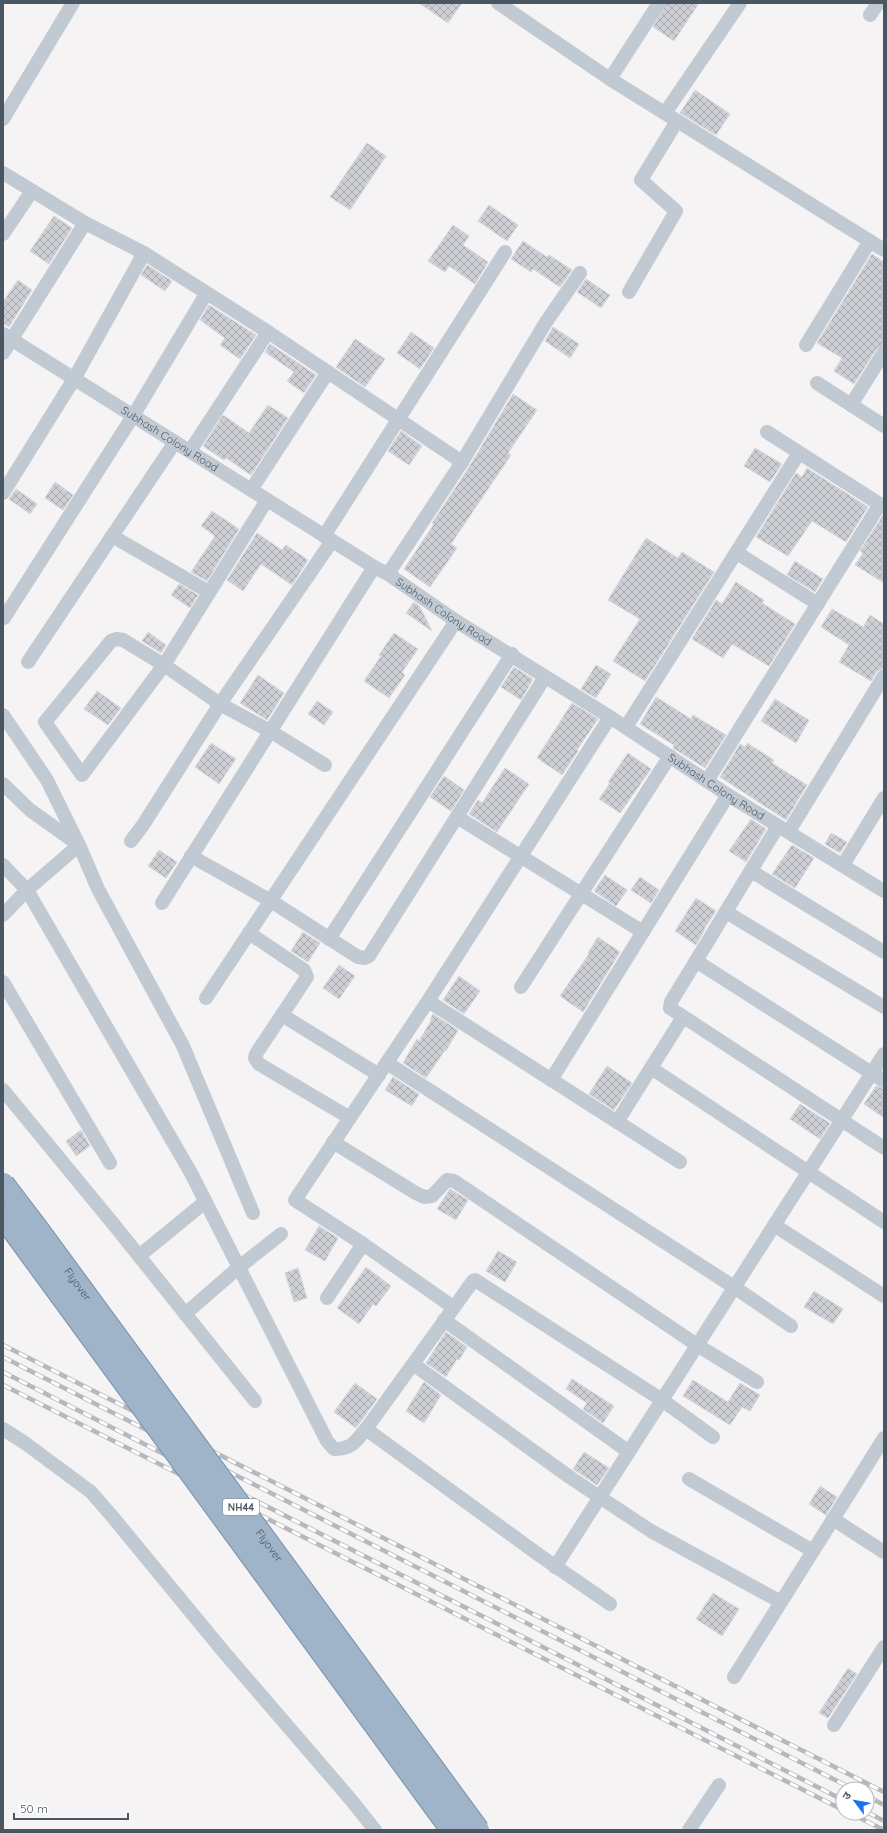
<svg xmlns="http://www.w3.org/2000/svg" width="887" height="1833" font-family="Quicksand,'Noto Sans Devanagari',sans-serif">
	<defs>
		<pattern id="building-cross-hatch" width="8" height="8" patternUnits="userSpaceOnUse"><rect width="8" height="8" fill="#cdcfd5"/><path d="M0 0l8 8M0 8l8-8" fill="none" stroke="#a8abb0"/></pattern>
	</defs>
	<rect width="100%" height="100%" fill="#f5f3f3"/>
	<g fill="url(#building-cross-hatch)" stroke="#d7d9de">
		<polygon points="419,3 462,3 448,23"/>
		<polygon points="667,3 699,3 674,41 653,27"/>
		<polygon points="695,90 730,114 716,135 680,113"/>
		<polygon points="367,143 386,156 350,210 330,197"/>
		<polygon points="489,205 518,225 507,241 478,221"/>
		<polygon points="54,216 72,228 49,264 30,251"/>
		<polygon points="453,225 469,236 463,245 488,262 475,284 449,266 445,272 428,261"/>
		<polygon points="523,241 547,257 549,255 572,270 560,287 533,269 531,272 511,259"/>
		<polygon points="872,254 884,262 884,344 877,348 854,384 834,371 842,358 817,343"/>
		<polygon points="147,265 172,281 165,291 141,275"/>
		<polygon points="586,279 610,295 601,308 577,292"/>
		<polygon points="18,280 32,290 9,327 3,323 3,302"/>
		<polygon points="209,305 256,335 240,359 220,345 225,338 200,320"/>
		<polygon points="553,327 579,344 570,358 545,341"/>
		<polygon points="411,332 434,348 420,369 397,353"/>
		<polygon points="355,339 385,359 365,387 336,367"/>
		<polygon points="270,344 316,375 304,393 287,381 294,372 265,352"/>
		<polygon points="513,394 537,410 508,453 511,455 451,544 457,548 430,587 404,569 434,524 432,523 469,467"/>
		<polygon points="268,405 288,418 251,475 226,458 224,460 203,446 223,415 249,433"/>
		<polygon points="401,431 422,446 409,465 388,451"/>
		<polygon points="755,448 782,464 770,482 744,466"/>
		<polygon points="807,468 868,507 846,542 812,521 788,556 756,537 796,473 802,477"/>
		<polygon points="55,482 73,495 63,510 45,498"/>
		<polygon points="16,489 37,504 30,514 9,499"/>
		<polygon points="212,511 239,529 207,581 191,572 215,536 201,526"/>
		<polygon points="883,515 884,515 884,583 855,565 863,553 860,551"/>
		<polygon points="257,533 282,550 286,545 308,560 292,585 261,564 243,591 227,580"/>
		<polygon points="646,538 678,558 682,552 714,572 645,681 613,661 640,619 608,600"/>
		<polygon points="795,561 823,579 815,592 787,575"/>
		<polygon points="736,582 764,600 762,603 795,624 769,666 732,644 723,658 692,639 716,600 722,604"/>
		<polygon points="179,584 198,595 190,608 171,595"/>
		<polygon points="414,602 420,607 432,631 406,613"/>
		<polygon points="832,609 863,627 870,615 884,624 884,668 877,671 871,681 839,662 849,645 821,627"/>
		<polygon points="148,632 166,645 161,653 142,641"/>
		<polygon points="394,633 418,649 402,672 405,675 389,698 364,681 381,656 379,655"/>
		<polygon points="596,665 611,674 596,698 581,689"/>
		<polygon points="514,667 533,679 521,700 501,687"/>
		<polygon points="258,675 284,693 267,720 240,703"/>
		<polygon points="97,691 121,708 108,725 84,709"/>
		<polygon points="656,697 691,719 693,715 726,735 705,768 673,748 674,745 640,724"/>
		<polygon points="775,699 809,720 796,743 761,721"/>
		<polygon points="317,701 333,712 324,725 308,714"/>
		<polygon points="572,703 598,719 577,750 578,751 562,775 537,758"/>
		<polygon points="211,743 236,759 219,784 195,767"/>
		<polygon points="747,743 774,760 772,763 807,785 786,820 720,777 740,744 745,747"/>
		<polygon points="628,753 651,769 620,813 599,799 610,783 608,782"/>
		<polygon points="505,768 529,784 497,832 469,814 478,800 482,803"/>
		<polygon points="444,776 464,790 451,811 430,797"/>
		<polygon points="751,819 766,829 746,862 729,851"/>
		<polygon points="831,833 847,842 840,853 825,844"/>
		<polygon points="792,845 814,858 795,888 772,874"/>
		<polygon points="159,850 177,862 166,878 148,866"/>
		<polygon points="605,875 627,890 616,906 594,891"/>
		<polygon points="640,877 659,890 651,903 631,890"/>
		<polygon points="696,898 716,911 704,929 705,929 696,945 675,931"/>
		<polygon points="303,932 320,943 308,962 291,951"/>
		<polygon points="598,937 620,952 583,1012 560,996 589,954 588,953"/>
		<polygon points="339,965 355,976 339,999 323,988"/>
		<polygon points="459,976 480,991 464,1014 443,1000"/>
		<polygon points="433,1014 458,1030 446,1051 445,1050 426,1078 403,1063 417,1039 419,1041 431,1021 430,1020"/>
		<polygon points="607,1066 632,1083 614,1110 589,1094"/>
		<polygon points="393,1077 419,1094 412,1106 385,1090"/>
		<polygon points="876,1086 884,1089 884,1118 864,1104"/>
		<polygon points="800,1104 830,1123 820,1139 790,1119"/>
		<polygon points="81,1130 90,1146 76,1156 66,1141"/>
		<polygon points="450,1189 468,1200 456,1220 437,1209"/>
		<polygon points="319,1226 338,1238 325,1261 305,1250"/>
		<polygon points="498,1251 517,1262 505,1282 486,1271"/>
		<polygon points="366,1267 391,1286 376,1306 373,1304 359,1324 337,1308"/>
		<polygon points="298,1268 307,1298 294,1302 285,1273"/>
		<polygon points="814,1291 843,1309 833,1324 804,1307"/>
		<polygon points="446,1332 467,1347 459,1360 457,1359 446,1377 426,1363"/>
		<polygon points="572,1379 614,1406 603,1423 583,1409 587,1403 566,1389"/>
		<polygon points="693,1380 728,1402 740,1383 760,1395 750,1411 742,1407 730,1425 683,1396"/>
		<polygon points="424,1382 441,1395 424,1423 406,1411"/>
		<polygon points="355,1383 377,1399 356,1428 334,1412"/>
		<polygon points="584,1452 609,1468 597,1485 573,1469"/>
		<polygon points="820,1486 837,1497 826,1515 809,1504"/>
		<polygon points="713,1593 739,1609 722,1636 696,1619"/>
		<polygon points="848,1668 857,1674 828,1718 819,1713"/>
	</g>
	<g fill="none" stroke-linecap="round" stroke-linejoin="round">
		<g stroke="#c1cad2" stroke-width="14">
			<polyline points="498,3 610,79 884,250"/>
			<polyline points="870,15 878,3"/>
			<polyline points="610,79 659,3"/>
			<polyline points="665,113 740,3"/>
			<polyline points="3,119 73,3"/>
			<polyline points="3,173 85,223 144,253 268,332 462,462"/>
			<polyline points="3,234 32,191"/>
			<polyline points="629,292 676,211 641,180 677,121"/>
			<path id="s1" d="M3,334L374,567L388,574L456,621L610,717L728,795L884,891"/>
			<polyline points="806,345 870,241"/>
			<polyline points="3,353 85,223"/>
			<polyline points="817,383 884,426"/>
			<polyline points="851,405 884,352"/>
			<polyline points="767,432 884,507"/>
			<polyline points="190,451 268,332"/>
			<polyline points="251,490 328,372"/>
			<polyline points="3,493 74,379 144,253"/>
			<polyline points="267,500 164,665 82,775 45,722 111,641 117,639 123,640 164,665 220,704 270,731 325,765"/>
			<polyline points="112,536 209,592"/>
			<polyline points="324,536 505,252"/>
			<polyline points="737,553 818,604"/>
			<polyline points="388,574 462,462 546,322 580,273"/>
			<polyline points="4,618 133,416 206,294"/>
			<polyline points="28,662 175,442"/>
			<polyline points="3,715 47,780 79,845 98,889 183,1046 253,1213"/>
			<polyline points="626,727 799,453"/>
			<polyline points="707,781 880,504"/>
			<polyline points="3,784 30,810 79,845 27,890 3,915"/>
			<polyline points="457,817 643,932"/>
			<polyline points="778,826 671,1002 670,1008 884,1148"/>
			<polyline points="789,831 884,676"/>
			<polyline points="131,841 143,825 220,704 332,541"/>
			<polyline points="191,856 271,901 358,957 365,958 369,956 545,677"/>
			<path d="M3,865L27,890L191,1173L327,1441L334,1449C352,1449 355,1442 366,1429L473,1281L475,1280L662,1400L713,1437"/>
			<polyline points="843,865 884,798"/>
			<polyline points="751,871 884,952"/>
			<polyline points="162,903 374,567"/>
			<polyline points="726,912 884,1007"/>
			<polyline points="249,933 304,970 307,977 256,1054 255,1058 259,1064 350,1118"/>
			<polyline points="329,939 512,654"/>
			<polyline points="696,961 884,1081"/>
			<polyline points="3,982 110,1163"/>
			<polyline points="521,987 670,756"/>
			<polyline points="206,998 456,621"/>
			<polyline points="428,1001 680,1162"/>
			<polyline points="282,1015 379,1075"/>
			<polyline points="387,1063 734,1287 791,1326"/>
			<polyline points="651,1068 884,1222"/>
			<polyline points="551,1080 728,795"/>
			<polyline points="3,1090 115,1226 255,1401"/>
			<polyline points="617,1122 683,1017"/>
			<polyline points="333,1142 414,1192 424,1197 432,1196 447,1180 454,1181 697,1345 757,1382"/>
			<polyline points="774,1225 884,1296"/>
			<polyline points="139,1256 205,1202"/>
			<polyline points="327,1298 363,1244"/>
			<polyline points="453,1307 363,1244 295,1200 428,1001 610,717"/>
			<polyline points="185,1314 238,1268 281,1234"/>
			<polyline points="444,1320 629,1452"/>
			<polyline points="413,1364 571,1478 651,1531 781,1602"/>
			<polyline points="3,1429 25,1443 91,1492 111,1515 223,1651 352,1801 375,1830"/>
			<polyline points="366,1429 539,1555 610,1604"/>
			<polyline points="689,1479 813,1551"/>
			<polyline points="833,1519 884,1552"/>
			<polyline points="555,1567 884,1054"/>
			<polyline points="734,1677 884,1438"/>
			<polyline points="834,1725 884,1647"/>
			<polyline points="689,1830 719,1785"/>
		</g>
		<defs>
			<g id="rail">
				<polyline points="3,1345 884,1792"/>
				<polyline points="3,1357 853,1789"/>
				<polyline points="3,1372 843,1800"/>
				<polyline points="3,1385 843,1810"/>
				<polyline points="867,1796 884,1805"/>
				<polyline points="867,1812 884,1821"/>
				<polyline points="850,1813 884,1830"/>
			</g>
		</defs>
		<use href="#rail" stroke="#b5b8bd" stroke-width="4.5"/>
		<use href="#rail" stroke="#fff" stroke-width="3" stroke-dasharray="9" stroke-linecap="butt"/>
		<defs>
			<g id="trunk-bridge">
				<path id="s2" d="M3,1184L38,1230L478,1830"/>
				<polyline points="3,1216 452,1830"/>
			</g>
		</defs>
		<use href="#trunk-bridge" stroke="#7690ad" stroke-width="24" stroke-linecap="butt"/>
		<use href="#trunk-bridge" stroke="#9fb4c9" stroke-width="22"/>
	</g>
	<g text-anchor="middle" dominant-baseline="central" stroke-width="3.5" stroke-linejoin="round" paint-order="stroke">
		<rect fill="#fff" stroke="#808990" stroke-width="1" x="223" y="1499" width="36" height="16" rx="3"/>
		<g font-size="10" font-weight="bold" fill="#4a5661">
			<text x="241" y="1507">NH44</text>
		</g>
		<g font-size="11" fill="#4a5661" stroke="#fff">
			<text stroke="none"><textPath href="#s1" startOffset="197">Subhash Colony Road</textPath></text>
			<text stroke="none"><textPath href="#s1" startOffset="521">Subhash Colony Road</textPath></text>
			<text stroke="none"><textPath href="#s1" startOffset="845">Subhash Colony Road</textPath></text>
			<text stroke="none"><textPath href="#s2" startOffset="125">Flyover</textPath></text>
			<text stroke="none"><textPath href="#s2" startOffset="449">Flyover</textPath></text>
		</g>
	</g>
	<rect width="887" height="1833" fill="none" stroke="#4a5661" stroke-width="8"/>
	<g transform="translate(855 1801) rotate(302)"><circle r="19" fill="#ffffff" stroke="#b7bbc0"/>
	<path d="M0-3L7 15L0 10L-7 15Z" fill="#1a73e8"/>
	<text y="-6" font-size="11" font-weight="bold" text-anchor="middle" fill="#4a5661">उ</text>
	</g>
	<path d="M14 1813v6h114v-6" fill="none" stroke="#4a5661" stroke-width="2"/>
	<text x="20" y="1813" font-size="12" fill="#4a5661" stroke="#ffffff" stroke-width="3" paint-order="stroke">50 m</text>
</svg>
